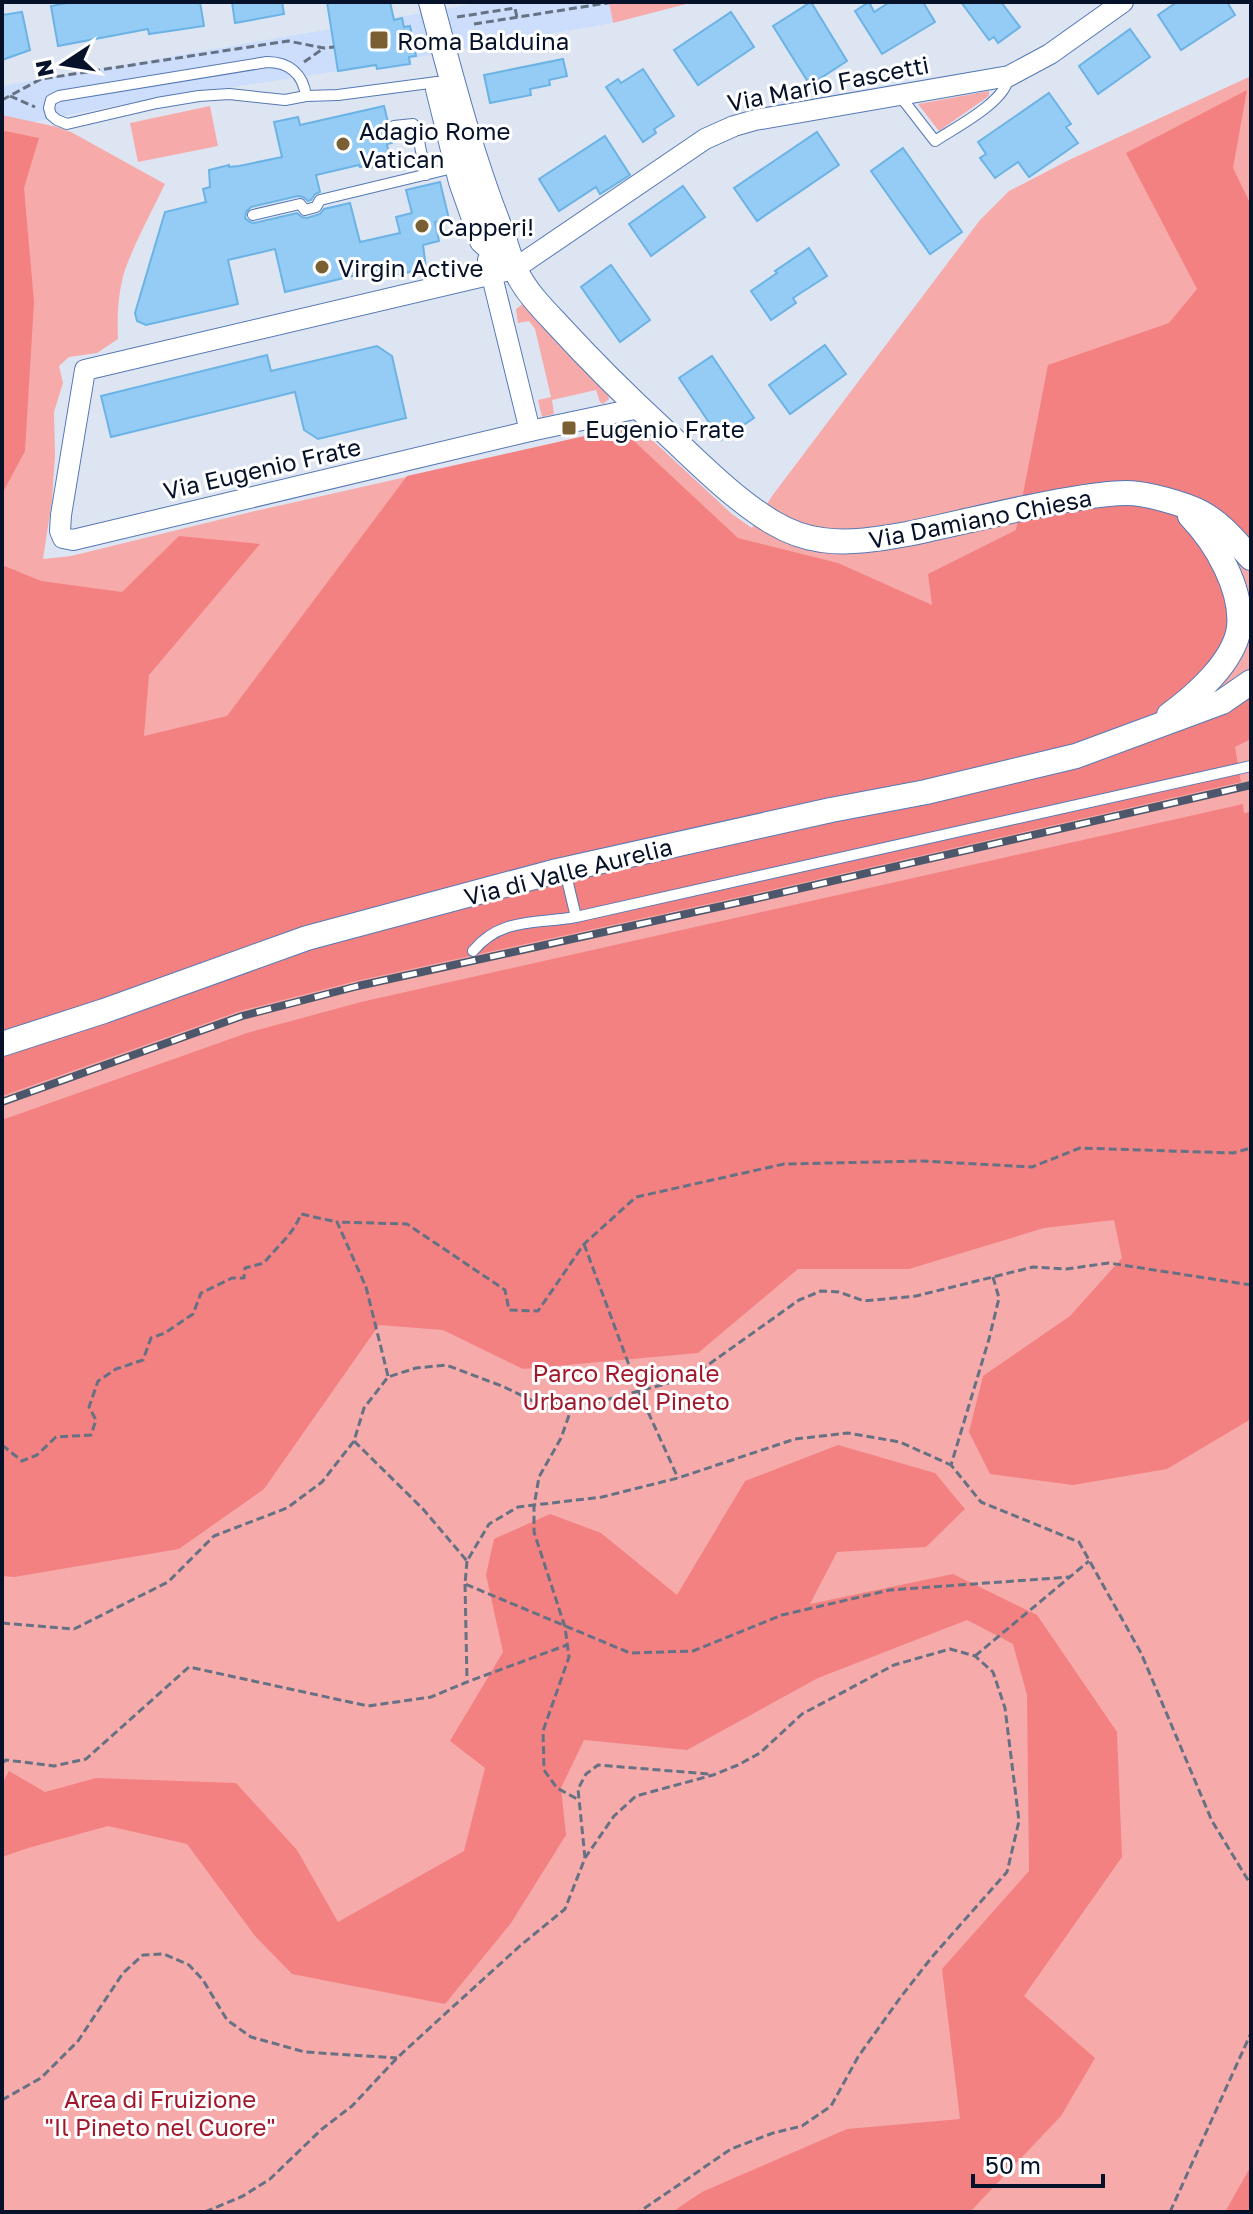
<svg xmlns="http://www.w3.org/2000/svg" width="1253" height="2214" font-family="'Golos Text',sans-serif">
	<rect width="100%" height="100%" fill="#dde5f3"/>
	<polygon fill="#ccdefb" points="485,2 609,2 613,23 338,71 130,103 2,128 2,86"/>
	<g fill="#f6abaa">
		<polygon points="609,2 694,2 613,23"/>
		<path d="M1251,76V2212H2V115L57,127L71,132L165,184C152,211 135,242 125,270C118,292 117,317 118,339L97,353L69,357L59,366L63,383L54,412L55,455L52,500L43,559L71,556L251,512L636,425L732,514L752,528L772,496L980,220L1009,191L1069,160Z"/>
		<polygon points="989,91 989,96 939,131 918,104"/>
		<polygon points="210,106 218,146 138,162 130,123"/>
		<polygon points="523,304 557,343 608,393 609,399 603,404 600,402 596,390 552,400 554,414 542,417 538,400 551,397 535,329 529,321 518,323 516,309"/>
	</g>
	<g fill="#f38182">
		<polygon points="1247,90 1233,168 1251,205 1251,569 1207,526 1241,640 1173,715 1251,673 1251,739 1235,747 1241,782 753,894 356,981 240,1011 2,1096 2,565 41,581 122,592 179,536 260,544 149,675 144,736 227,716 407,476 620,428 738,538 838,563 932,605 928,574 1016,530 1048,365 1169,323 1197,289 1126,153"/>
		<polygon points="5,131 39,138 24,188 34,302 25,451 2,494 2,133"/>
		<polygon points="1243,804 1244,813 1251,812 1251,1419 1167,1469 1073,1485 990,1474 969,1432 983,1376 1070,1316 1122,1258 1114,1220 1044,1228 909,1269 798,1269 698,1353 523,1369 443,1330 379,1325 264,1489 179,1549 14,1577 2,1576 2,1120 247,1033 361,1002"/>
		<polygon points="838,1445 935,1473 965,1509 926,1547 837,1552 810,1604 953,1574 1037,1615 1117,1732 1122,1857 1024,1996 1095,2058 1061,2116 970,2212 672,2212 702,2192 847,2129 960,2119 942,1969 1029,1871 1027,1695 1013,1644 967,1620 818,1678 687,1750 584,1740 561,1788 566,1835 511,1923 445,2004 292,1974 255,1936 187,1844 108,1826 28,1848 2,1857 2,1784 9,1771 45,1792 96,1778 236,1783 297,1850 338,1922 464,1851 485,1768 450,1741 503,1652 486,1575 494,1539 550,1514 601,1533 677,1595 745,1481"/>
		<polygon points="1251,2166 1251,2212 1225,2212"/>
	</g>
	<g fill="#94ccf5" stroke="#6cb3e5" stroke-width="2">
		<polygon points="72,2 200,2 204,26 149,34 148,29 58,46 51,6"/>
		<polygon points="232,2 282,2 284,14 235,23"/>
		<polygon points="327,2 390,2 394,20 402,18 404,27 410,26 416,56 409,57 410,64 377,69 376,65 338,71"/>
		<polygon points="811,2 847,61 810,85 773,26"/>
		<polygon points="869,2 874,12 890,2 923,2 935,22 882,54 855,11"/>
		<polygon points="961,2 1001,2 1020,27 998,43 994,37 989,40"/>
		<polygon points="1177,2 1227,2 1235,15 1181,50 1158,15"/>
		<polygon points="22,12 30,50 2,60 2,15"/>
		<polygon points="731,12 754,47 698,85 674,50"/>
		<polygon points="1130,29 1150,57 1098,94 1079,66"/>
		<polygon points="563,59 567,76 549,80 550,85 530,89 531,95 490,103 484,75"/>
		<polygon points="643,69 674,116 654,129 656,133 643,142 606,87 618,79 621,83"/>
		<polygon points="1049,93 1071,124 1066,127 1078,143 1029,177 1018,162 995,178 980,158 986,154 978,142"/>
		<polygon points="384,106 388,122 386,128 390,133 392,143 387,144 390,163 370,168 369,165 360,167 359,165 316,175 320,192 315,194 311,200 308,201 303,197 298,196 251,207 246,212 245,218 250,222 254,223 297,213 302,217 307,218 320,214 324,209 350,203 360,242 400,233 396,217 412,213 406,190 440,182 449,219 435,222 439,241 423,245 426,268 380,279 378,270 285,292 275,249 228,260 238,304 146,325 137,321 135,313 165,212 206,202 203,189 210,187 209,170 229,165 229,167 239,166 282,157 274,122 298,117 300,125"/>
		<polygon points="817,132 839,165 757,221 734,188"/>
		<polygon points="605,136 630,175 600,194 596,187 559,211 539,179"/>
		<polygon points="903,148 962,232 930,254 871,171"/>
		<polygon points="683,186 705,217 651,256 629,224"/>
		<polygon points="809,248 827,276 793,298 796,303 771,320 751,291 777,273 775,271"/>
		<polygon points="611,265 650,320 620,342 581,287"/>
		<polygon points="825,345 846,374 790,414 769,385"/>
		<polygon points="377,346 392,356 406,418 318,439 304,430 295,392 111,437 101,396 267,355 271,371"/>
		<polygon points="712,356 754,418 721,440 679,378"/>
	</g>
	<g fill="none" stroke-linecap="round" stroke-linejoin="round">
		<defs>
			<g id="service">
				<path d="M306,96C303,74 289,62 267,62L59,96L51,100L49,108L51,115L57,120L67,124L157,103L199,96L229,94L285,100L306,96L338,95L437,82"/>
				<path d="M900,96L935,141C956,127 1006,102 1009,76"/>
				<polyline points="394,126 413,124 416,127 426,175"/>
				<polyline points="253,215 300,204 305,210 316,207 320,200 457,167"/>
				<polyline points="565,871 576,917 1251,766"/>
				<path d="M473,951C501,917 537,924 576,917"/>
			</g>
			<g id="minor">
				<polyline points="488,260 530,431"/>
				<polyline points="639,408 530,431 73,540 63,538 60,531 61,515 85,370 514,269 705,139 734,126 755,120 1009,76 1050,54 1123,2"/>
			</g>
			<g id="tertiary">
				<path d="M431,2C452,80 472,158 502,233C507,246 510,261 517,273C527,293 543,309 558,325C591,361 625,395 661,428C696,460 731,497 772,522C787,531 805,538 822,540C850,544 879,539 907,534C956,524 1005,511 1055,502C1078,498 1103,493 1127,493C1146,493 1185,504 1202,513C1222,524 1236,542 1251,558"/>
				<polyline points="438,89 461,182 482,241 514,269"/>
				<path d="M1169,715C1195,696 1234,662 1239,628C1243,589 1216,543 1190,516"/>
				<polyline points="2,1044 104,1011 307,938 553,872 831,810 926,792 1076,756 1222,702 1251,682"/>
			</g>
		</defs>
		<use href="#service" stroke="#5578b5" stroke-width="12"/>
		<use href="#minor" stroke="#5578b5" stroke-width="22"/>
		<use href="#tertiary" stroke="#5578b5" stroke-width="26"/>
		<g stroke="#667184" stroke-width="3" stroke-dasharray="8 4" stroke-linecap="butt">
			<polyline points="457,17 515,8 517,18"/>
			<polyline points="474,24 614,2"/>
			<polyline points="304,62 324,48"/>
			<polyline points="10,96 35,107"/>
			<polyline points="2,100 41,79 288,41 324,48 334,47"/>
			<polyline points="584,1244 639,1392 678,1478"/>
			<polyline points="993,1277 999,1298 989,1339 951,1465 981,1502 1079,1542 1141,1653 1212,1821 1251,1885"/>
			<polyline points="388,1376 366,1287 337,1222 407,1224 505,1290 509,1310 538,1311 584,1244 636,1197 784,1164 922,1161 1032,1167 1080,1148 1233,1153 1251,1148"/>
			<polyline points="573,1404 561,1438 539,1477 534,1506 534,1532 565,1627 569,1657 543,1731 544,1770 557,1788 579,1800"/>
			<polyline points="354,1441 423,1509 467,1561 489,1524 518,1507 602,1497 678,1478 795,1439 848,1433 900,1442 951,1465"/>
			<path d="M2,1445L22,1461L37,1455L56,1437L91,1435L96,1420L89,1407L98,1381L116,1369L143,1360L151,1338L165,1333L193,1314L201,1293L232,1278H244L245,1268L264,1263C277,1246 293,1235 301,1214L337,1222"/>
			<polyline points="467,1561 465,1584 630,1653 693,1651 782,1615 890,1590 1070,1577"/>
			<polyline points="465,1584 467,1680"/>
			<polyline points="2,1623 74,1629 168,1582 214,1536 287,1508 322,1482 354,1441 364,1408 388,1377 416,1368 446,1365 502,1386 535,1402 591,1404 691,1377 799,1300 821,1291 839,1292 864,1301 916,1296 1033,1267 1066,1269 1109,1263 1251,1285"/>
			<polyline points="975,1656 1089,1561"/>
			<polyline points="2,1763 6,1760 54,1766 86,1759 189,1667 368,1706 431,1697 467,1682 567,1645"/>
			<polyline points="585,1858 578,1789 586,1774 598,1765 709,1774"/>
			<polyline points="2,2100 41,2078 78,2041 123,1973 143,1955 164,1954 189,1965 203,1980 227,2020 251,2037 305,2052 397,2058"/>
			<polyline points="205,2212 243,2196 270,2179 322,2129 352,2106 397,2058 446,2013 521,1945 565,1909 585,1858 614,1816 636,1796 713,1775 738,1765 760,1753 802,1714 894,1665 950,1649 975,1656 993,1672 1005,1708 1019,1821 1007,1872 932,1957 900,1998 858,2057 831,2106 802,2126 773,2133 731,2149 639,2212"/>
			<polyline points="1170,2212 1251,2033"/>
		</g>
		<use href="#service" stroke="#fff" stroke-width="10"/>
		<use href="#minor" stroke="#fff" stroke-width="20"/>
		<use href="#tertiary" stroke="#fff" stroke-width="24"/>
		<defs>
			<polyline id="rail" points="2,1102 242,1016 358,986 754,899 1251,785"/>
		</defs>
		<use href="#rail" stroke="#4c576b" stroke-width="8"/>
		<use href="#rail" stroke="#fff" stroke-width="5" stroke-dasharray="15" stroke-linecap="butt"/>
	</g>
	<g fill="#795f31" stroke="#fff" stroke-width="3">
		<rect x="369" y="30" width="20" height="20" rx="4"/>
		<circle cx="343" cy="144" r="8"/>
		<circle cx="422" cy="226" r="8"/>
		<circle cx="322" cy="267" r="8"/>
		<rect x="561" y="420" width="16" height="16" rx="4"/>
	</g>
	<g text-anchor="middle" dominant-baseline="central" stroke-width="6" stroke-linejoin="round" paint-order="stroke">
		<g font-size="24" fill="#051229" stroke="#fff" text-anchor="start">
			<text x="397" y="40">Roma Balduina</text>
			<text x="359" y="130">Adagio Rome<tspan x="359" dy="28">Vatican</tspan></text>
			<text x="438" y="226">Capperi!</text>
			<text x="338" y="267">Virgin Active</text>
			<text x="585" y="428">Eugenio Frate</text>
		</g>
		<g font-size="24" fill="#051229" stroke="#fff">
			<text transform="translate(828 83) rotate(-11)">Via Mario Fascetti</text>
			<text transform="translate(262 468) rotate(-13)">Via Eugenio Frate</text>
			<text transform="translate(980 518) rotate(-11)">Via Damiano Chiesa</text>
			<text transform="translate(568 871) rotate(-14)">Via di Valle Aurelia</text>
		</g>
		<g font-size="24" fill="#a1182c" stroke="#fff">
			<text x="626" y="1372">Parco Regionale<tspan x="626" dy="28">Urbano del Pineto</tspan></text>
			<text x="160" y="2098">Area di Fruizione<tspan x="160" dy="28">"Il Pineto nel Cuore"</tspan></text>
		</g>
	</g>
	<rect width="1253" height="2214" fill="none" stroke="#051229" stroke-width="8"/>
	<g transform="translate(64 64) rotate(258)" stroke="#ffffff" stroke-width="6" paint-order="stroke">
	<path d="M0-6L14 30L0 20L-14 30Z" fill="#051229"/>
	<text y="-12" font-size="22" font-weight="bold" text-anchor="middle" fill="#051229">N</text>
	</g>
	<path d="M973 2174v12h130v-12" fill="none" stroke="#051229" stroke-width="4"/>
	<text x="985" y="2174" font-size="24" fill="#051229" stroke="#ffffff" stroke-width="6" paint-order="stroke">50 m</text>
</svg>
